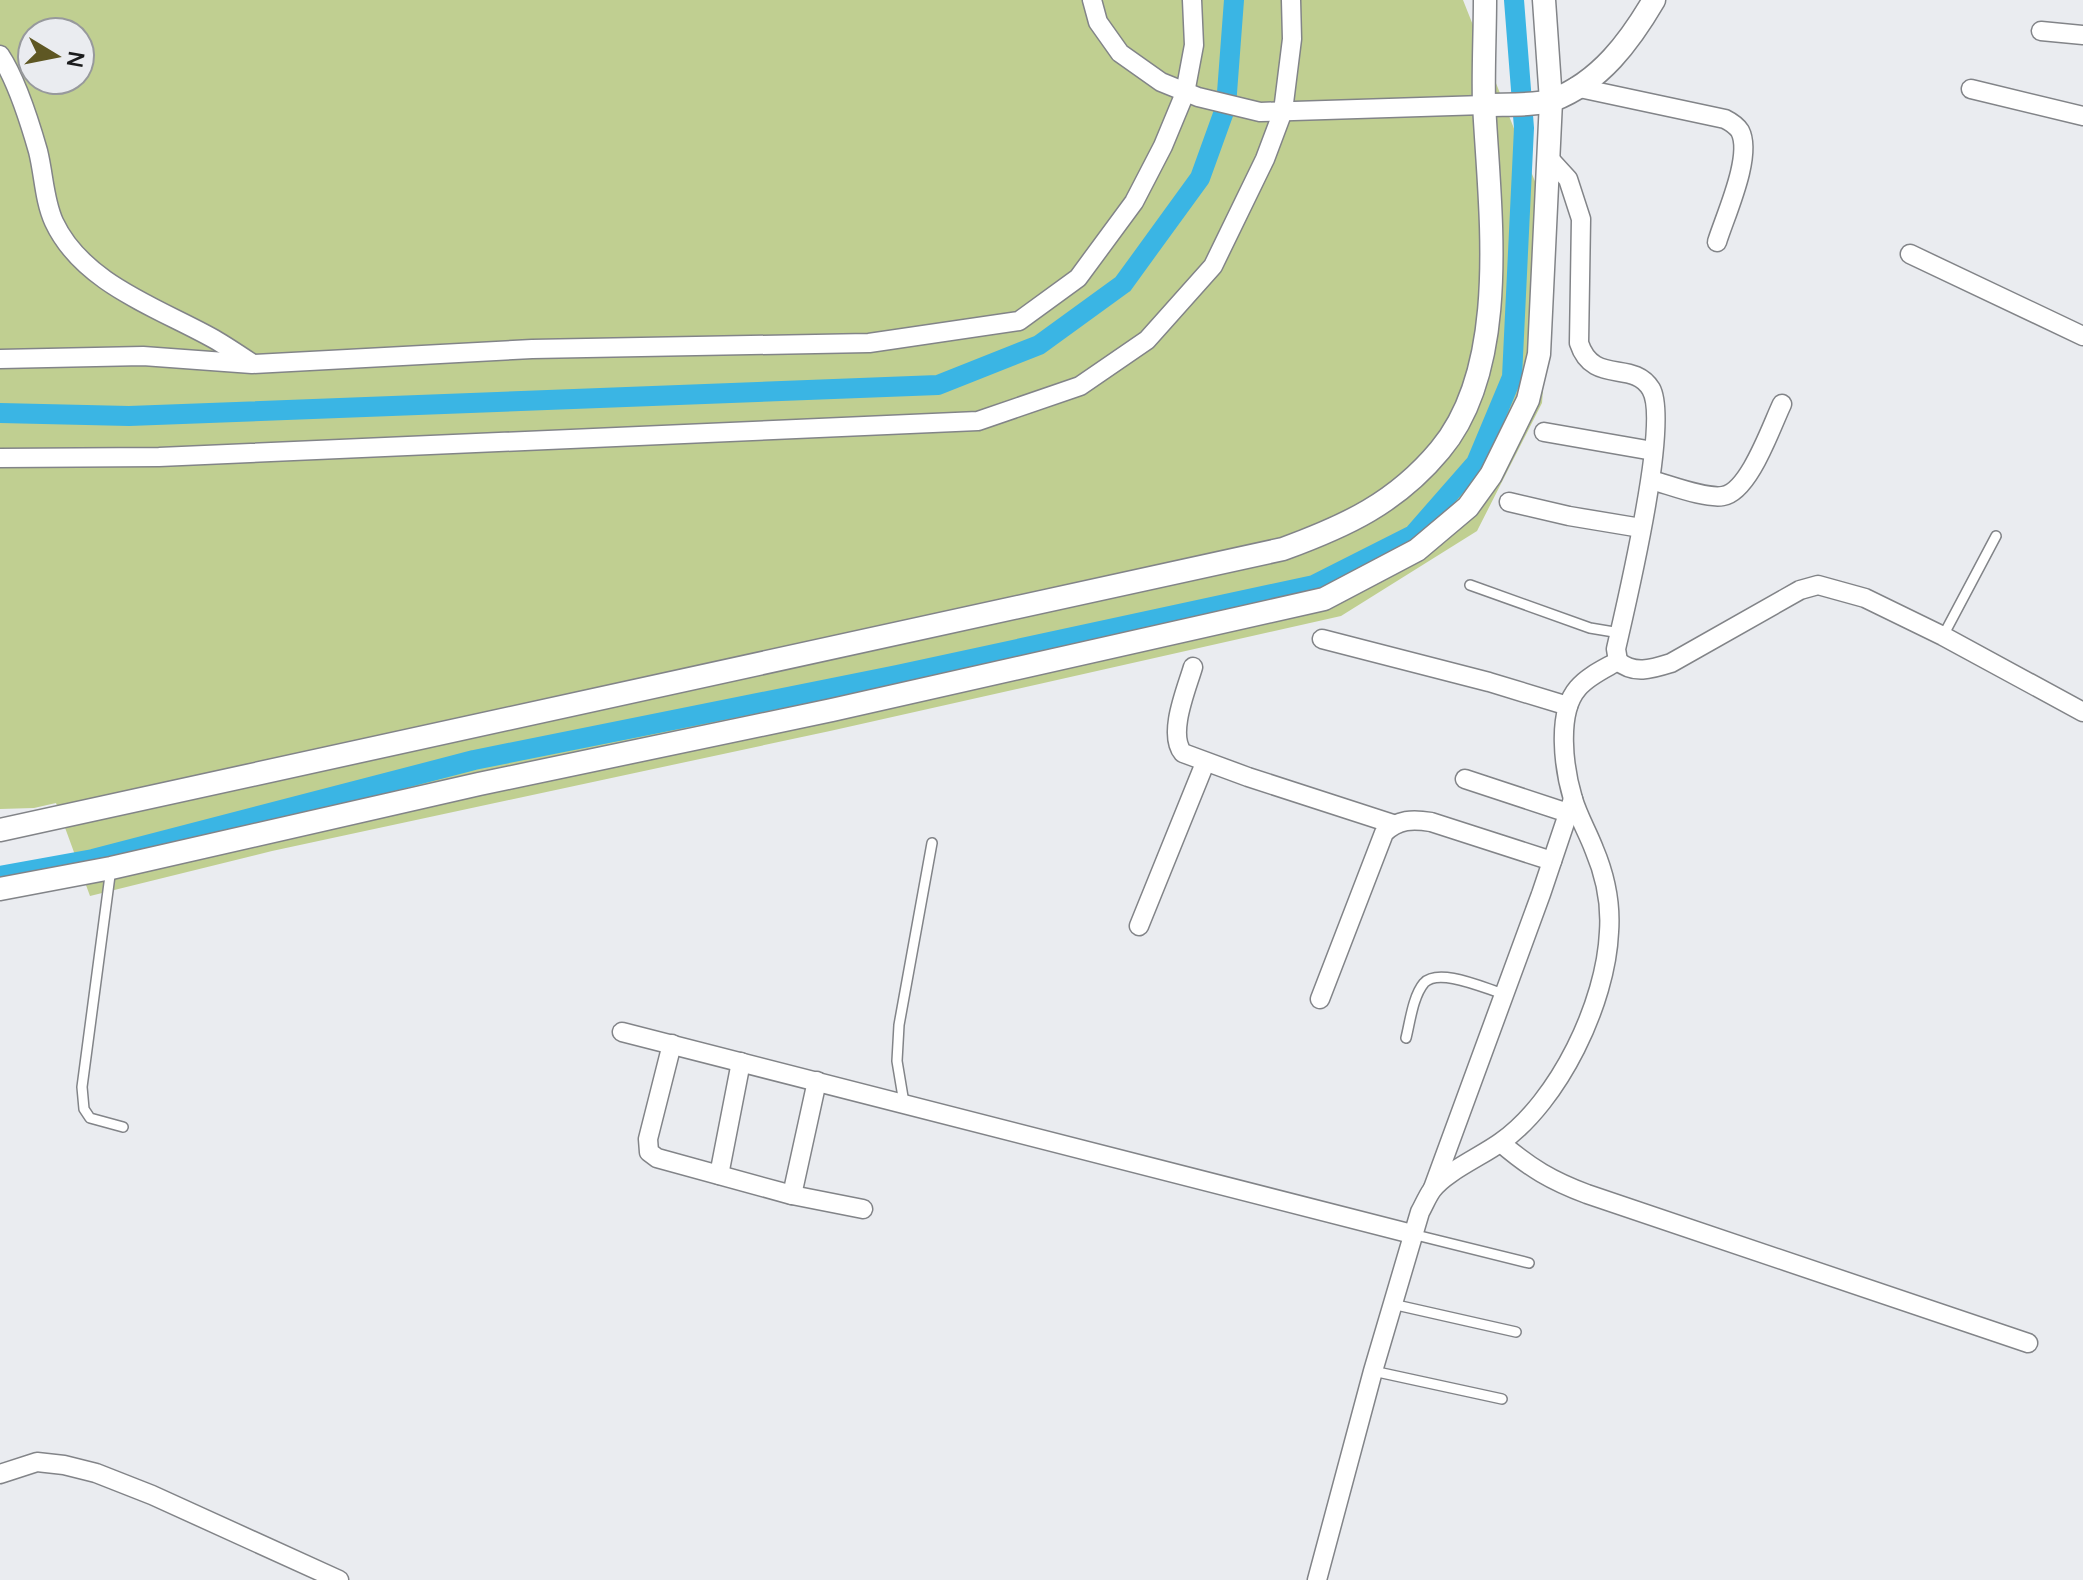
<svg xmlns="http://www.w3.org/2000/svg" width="2083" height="1580" font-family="Manrope,sans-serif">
	<rect width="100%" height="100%" fill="#eaecf0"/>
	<path fill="#c0cf91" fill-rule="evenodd" d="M0,0H1463L1555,232L1542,403L1477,531L1341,616L830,731L272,851L90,896L56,803L34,808L0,809ZM32,32H80V80H32Z"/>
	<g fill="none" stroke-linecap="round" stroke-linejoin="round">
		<g stroke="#3ab5e4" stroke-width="20">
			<polyline points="0,413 129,416 938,385 1039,345 1123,284 1200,178 1226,106 1234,0"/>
			<polyline points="0,876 93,859 474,760 897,675 1314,585 1413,535 1476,463 1512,377 1524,128 1514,0"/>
		</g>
		<defs>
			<g id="service">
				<polyline points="1470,585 1590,628 1620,633"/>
				<polyline points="1943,636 1996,536"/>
				<polyline points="111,868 82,1087 84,1109 90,1118 123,1127"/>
				<path d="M1406,1038C1410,1022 1413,996 1424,983C1439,967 1486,989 1504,994"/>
				<polyline points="904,1103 897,1061 899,1025 932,843"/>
				<polyline points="1412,1234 1529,1263"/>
				<polyline points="1392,1304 1516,1332"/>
				<polyline points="1373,1371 1502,1399"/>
			</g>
			<g id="minor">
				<polyline points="1092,0 1098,22 1120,53 1161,82 1198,97 1260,112 1484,105"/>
				<polyline points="2041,31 2083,35"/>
				<path d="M0,55C16,79 30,123 38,151C44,175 44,200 54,222C83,284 159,308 214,339C226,346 238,354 250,362"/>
				<path d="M1575,87L1725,119C1731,122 1736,125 1740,131C1753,156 1725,216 1717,242"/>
				<polyline points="1971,89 2083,116"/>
				<path d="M1547,156L1568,179L1581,219L1579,343C1593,386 1633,359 1651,389C1670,422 1626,605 1616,649L1618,661C1634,675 1652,669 1671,663L1800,590L1818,585L1865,598L1943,636L2083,712"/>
				<polyline points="1910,254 2083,336"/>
				<polyline points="0,359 143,356 252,364 532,349 869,343 1019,321 1078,278 1134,202 1163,146 1185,93 1194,45 1192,0"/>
				<polyline points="1544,432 1653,451"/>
				<polyline points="0,458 159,457 978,421 1080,386 1147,340 1213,266 1265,159 1283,111 1292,39 1291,0"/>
				<path d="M1651,480C1670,485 1705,499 1723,496C1749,492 1771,427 1782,404"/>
				<polyline points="1509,502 1569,516 1641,528"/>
				<polyline points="1322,639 1489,682 1568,706"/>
				<path d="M1193,667C1187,688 1167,734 1183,753L1248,777L1393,824"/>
				<polyline points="1465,779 1568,813"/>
				<polyline points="1139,926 1205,763"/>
				<path d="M1320,999L1384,833C1398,819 1413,819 1431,822L1552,861"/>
				<polyline points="622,1032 1412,1234"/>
				<polyline points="672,1044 648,1139 649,1152 657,1158 792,1195 863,1209"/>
				<path d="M1501,1143C1530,1168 1552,1181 1587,1194L2028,1343"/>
				<polyline points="719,1175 741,1062"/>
				<polyline points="1433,1188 1541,894 1573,799"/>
				<polyline points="792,1195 817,1081"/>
				<polyline points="0,1474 37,1462 64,1465 96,1473 152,1495 339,1580"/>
				<path d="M1317,1580L1373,1371L1420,1212C1424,1205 1427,1197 1432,1190C1445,1172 1482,1156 1501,1142C1559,1101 1606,1003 1609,932C1611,905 1605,875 1594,849C1588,833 1578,816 1573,799C1564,769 1556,713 1578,688C1588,676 1604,669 1618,661"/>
			</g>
			<g id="tertiary">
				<path d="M1484,105C1504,104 1536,106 1553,100C1600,82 1630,41 1654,0"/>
				<path d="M0,830L1283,549C1346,526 1396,503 1440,450C1512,364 1489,207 1484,103C1483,69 1485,34 1485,0"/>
				<polyline points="0,889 111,868 479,784 832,710 1324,599 1417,550 1468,507 1491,475 1528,400 1539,354 1551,101 1544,0"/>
			</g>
		</defs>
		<use href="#service" stroke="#828488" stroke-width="12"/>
		<use href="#minor" stroke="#828488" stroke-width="21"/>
		<use href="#tertiary" stroke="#828488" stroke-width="25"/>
		<use href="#service" stroke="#fff" stroke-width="9"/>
		<use href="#minor" stroke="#fff" stroke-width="18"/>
		<use href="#tertiary" stroke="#fff" stroke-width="22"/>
	</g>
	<g transform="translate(56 56) rotate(100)"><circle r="38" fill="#eaecf0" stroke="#97999c" stroke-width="2"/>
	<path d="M0-6L14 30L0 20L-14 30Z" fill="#5e5723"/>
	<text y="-12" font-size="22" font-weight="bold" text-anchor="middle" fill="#1b1c1d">N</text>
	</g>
</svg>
